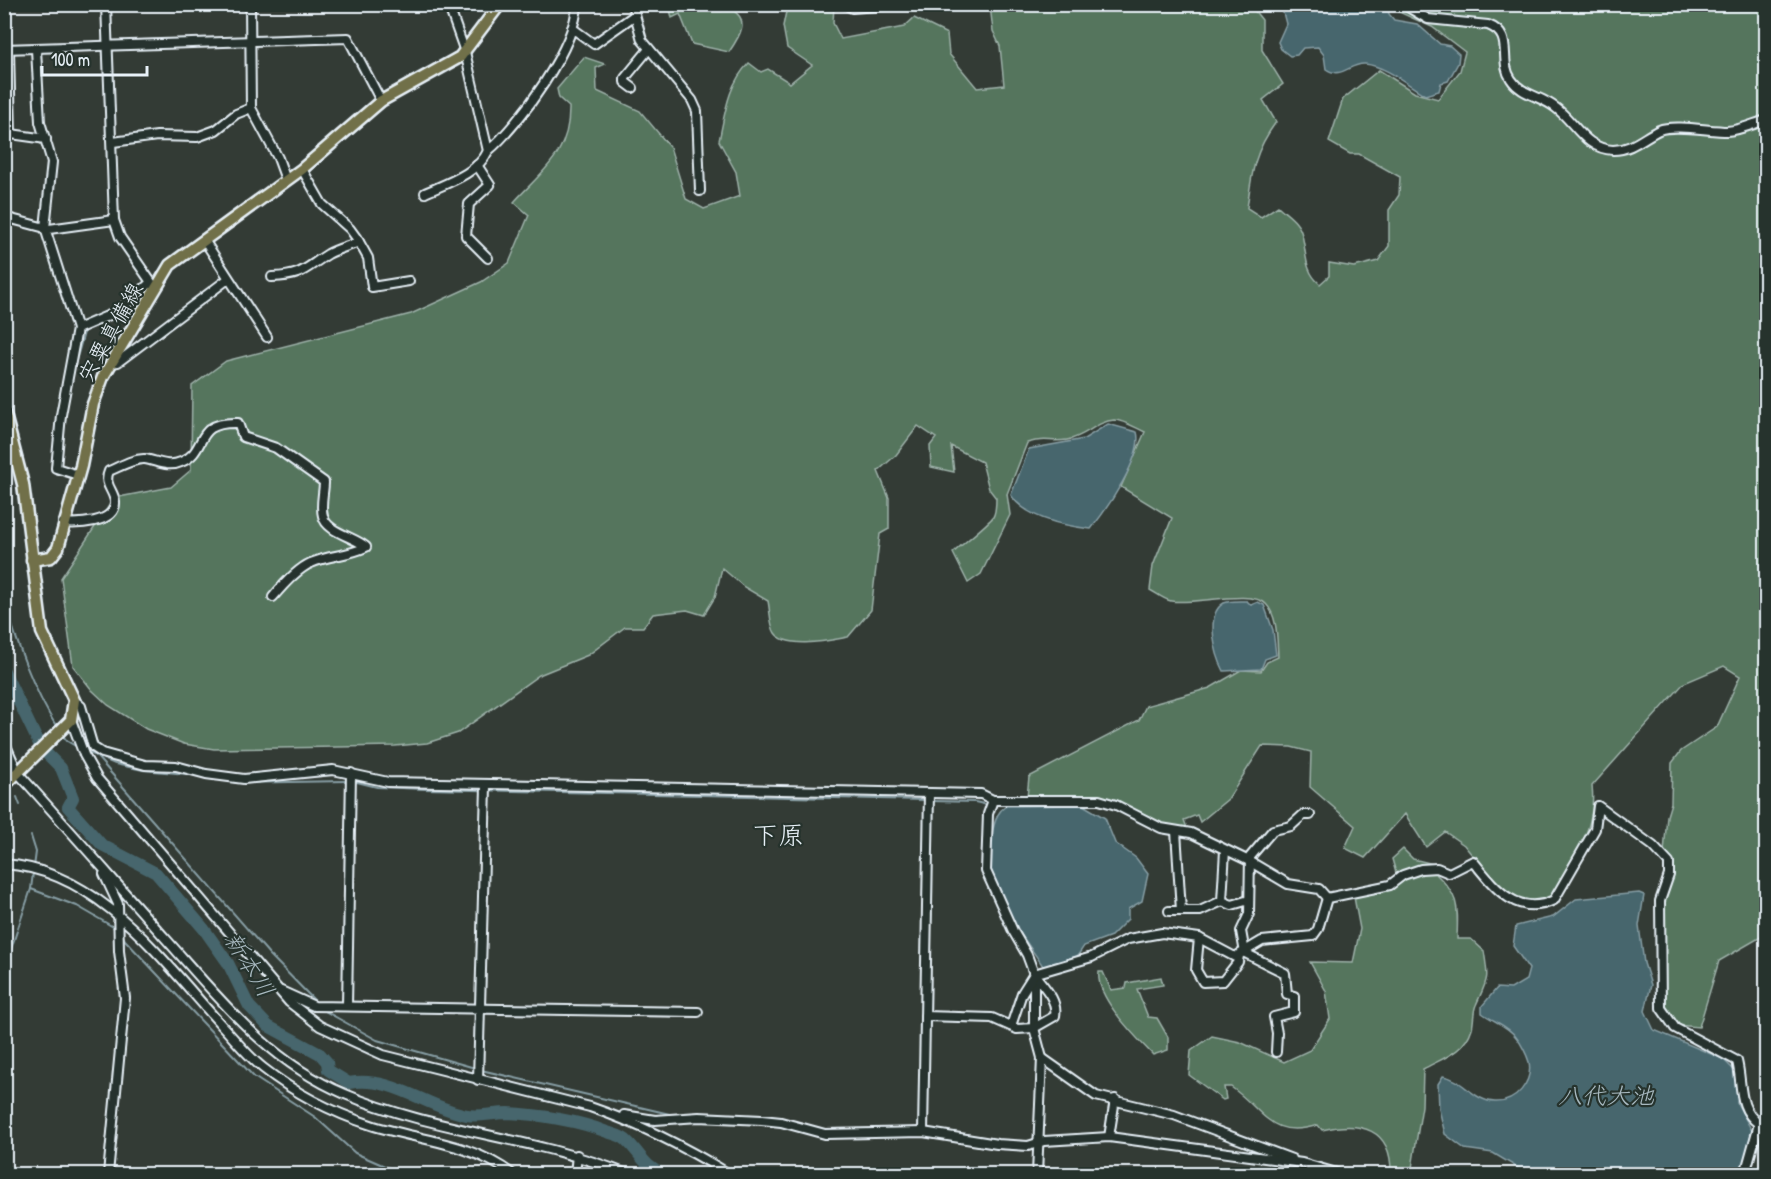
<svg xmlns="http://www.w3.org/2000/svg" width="1771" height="1179" font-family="'Patrick Hand','Klee One',sans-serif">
	<rect width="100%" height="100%" fill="#333b35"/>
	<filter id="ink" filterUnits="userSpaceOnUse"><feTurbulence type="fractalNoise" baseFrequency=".0167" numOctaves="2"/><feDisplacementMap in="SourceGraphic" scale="12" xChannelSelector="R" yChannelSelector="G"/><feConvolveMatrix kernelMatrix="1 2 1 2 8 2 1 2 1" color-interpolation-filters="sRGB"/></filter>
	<g filter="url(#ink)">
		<g fill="#55745d" stroke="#9eb2aa" stroke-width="1.5">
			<path d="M669,5H718L721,11L728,8C752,18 740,36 729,52L692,44L680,14L672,18Z"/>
			<path d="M784,5H834L833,23L841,39L904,27L914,18L947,34L949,54L977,88L1004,85L1000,46L993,31L990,5H1250L1262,20V50L1283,84L1263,100L1276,122C1254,152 1252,171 1247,208L1261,217L1278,206C1287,215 1299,221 1302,235C1307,254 1304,271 1320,284L1329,276V263L1354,267L1378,261L1389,246V210L1399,195L1400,177L1359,154H1350L1329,142L1343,99L1379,70L1415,93L1438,99L1460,71L1465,52L1432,27L1399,12L1393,5H1766V934L1719,961L1699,1027L1676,1025L1665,1013L1663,906L1671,880L1664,853L1667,816L1671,803L1672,763L1681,751L1717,727L1740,676L1724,666L1684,683L1592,786C1597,831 1574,856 1553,894L1546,899L1529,902L1504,894L1464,845L1445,832L1426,847L1405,814L1365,858L1345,848L1355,826L1310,787L1311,752L1291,747L1262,746L1228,799L1200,822L1197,815L1184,820L1187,828L1163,826L1102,796L1027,797L1029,777L1139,720L1146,706L1210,688L1241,670L1261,671L1267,662L1278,657C1277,641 1278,616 1266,604C1252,589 1194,605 1171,601C1164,600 1156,593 1150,590L1153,566L1172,518L1121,487L1145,432C1136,428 1123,420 1114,420C1097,421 1085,437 1067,440C1051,443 1045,437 1027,443L1007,494L1010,515L981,574L968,583L953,553C961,545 989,523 993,517C996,512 996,504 996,498L989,489L982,462L951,446L954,472L931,467L930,446L936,438L918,426L896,455L878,471L889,498V529L880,534L871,610L848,637C831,640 787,650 775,633C770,626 770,610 768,601L744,587L722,568L715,597L704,615L687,610L653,614L643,627H625L588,655L539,675L458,733L427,743L395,746L214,749L184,744L146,729L108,705L92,690L73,666L61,578L114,498L171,487L191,470L192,386L226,361L411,314L481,282L509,263L529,215L514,202C543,170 570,154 569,107L559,98L557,89L584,57L605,64L596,68L597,91L640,111L670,147L686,199L704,209L740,196L736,172L719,141C725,113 728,84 749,63L761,72L768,69L790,83L812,65L787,48L783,26L787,7Z"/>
			<path d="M1403,849L1413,859L1434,864L1435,873C1460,896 1458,907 1457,939H1471L1484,951C1489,981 1488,978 1476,1005C1473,1011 1474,1021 1472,1028C1465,1052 1443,1058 1423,1069L1422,1106L1411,1174H1391C1392,1128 1361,1121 1322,1130L1318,1125C1270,1140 1265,1111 1231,1087H1224L1226,1099L1223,1100L1189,1075L1191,1051L1212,1036L1240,1042L1284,1062L1310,1050L1330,1019L1326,991L1310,962L1353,963L1360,929L1354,897L1391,888L1396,873L1392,859Z"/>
			<path d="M1099,972H1103L1111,990L1126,988L1127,983L1161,977L1163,985L1137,989L1148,1017L1157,1018L1168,1037V1050L1153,1055C1136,1037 1095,997 1099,972Z"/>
		</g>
		<g fill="#47666d" stroke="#879ea5" stroke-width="1.5">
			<path d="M1281,5H1387L1389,14L1394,20L1417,24L1440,44L1450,46L1459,54L1458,63L1448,81L1441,83L1439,91L1425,95C1408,85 1386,66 1365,64C1349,63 1342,80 1326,69L1324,55L1318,47L1303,48L1297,55L1290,56L1281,49L1278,42L1286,24Z"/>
			<path d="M1108,424L1137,432C1144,456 1106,510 1091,529C1065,526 1026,519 1011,495L1029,449L1084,439Z"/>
			<path d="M1247,601L1251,605L1258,602L1264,605L1273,630L1276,655L1265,659L1261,669L1224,671C1216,656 1204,614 1224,603C1230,600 1240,601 1247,601Z"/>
			<path d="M1083,805L1105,818L1115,843L1136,858L1148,874L1142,901L1128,909V919L1111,936L1084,946L1074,961L1045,969C1017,927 977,882 993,829C996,819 997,812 1006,806Z"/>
			<path d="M1639,893L1644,895L1639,926L1644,963L1651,985L1645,1011L1654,1030L1723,1059L1736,1072L1737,1103L1752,1131L1741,1174H1528L1493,1153L1465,1149L1445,1134L1439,1109L1438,1084L1443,1076C1463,1079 1473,1101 1495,1102C1516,1103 1533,1082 1529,1062C1527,1055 1521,1043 1516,1037C1507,1025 1494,1022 1482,1013V1006L1497,988L1511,989L1526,980L1529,969L1513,946L1516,926L1553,917L1576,899Z"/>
		</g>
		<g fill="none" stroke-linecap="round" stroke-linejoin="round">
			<g stroke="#879ea5" stroke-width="2">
				<polyline points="91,327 102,322"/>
				<polyline points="72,375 85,329"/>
				<path d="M4,599C18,646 32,688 58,729"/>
				<polyline points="61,733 67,741 77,747"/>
				<polyline points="85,751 115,764 143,770 187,774 238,783 347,781"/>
				<polyline points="97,757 270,955 315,1001"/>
				<polyline points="4,771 5,772"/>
				<polyline points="353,781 377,787 425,789 925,800"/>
				<polyline points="17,797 20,805"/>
				<polyline points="931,801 975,802 988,805"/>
				<polyline points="31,836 36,852 34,867"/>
				<polyline points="31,889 77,906 115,928"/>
				<polyline points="120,931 125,940 254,1077 315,1117 355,1153 403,1174"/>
				<polyline points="4,970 31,889 33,873"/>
				<polyline points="323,1010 377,1040 475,1068"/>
				<polyline points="481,1070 674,1115"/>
			</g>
			<path stroke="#47666d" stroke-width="12" d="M4,671L41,748L61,768L73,798L68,807L102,845L156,873L204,929L228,963L249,1006L268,1026L320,1054L327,1062L328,1070L349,1083C392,1075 427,1108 467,1115C479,1117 495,1113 508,1113C536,1114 580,1121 607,1132C613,1134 623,1136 627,1141C640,1153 645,1168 663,1174"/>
			<defs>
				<g id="minor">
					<polyline points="250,4 251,108 278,158 286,180"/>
					<path d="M448,4L465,52L488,151C520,124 576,46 577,4"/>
					<polyline points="632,4 642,40 692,100 697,111 700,191"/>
					<polyline points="844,4 852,8 900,4"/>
					<path d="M1403,4L1428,19L1488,25C1515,35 1498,60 1511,79C1521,95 1542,96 1556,108C1575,122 1585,149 1613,150C1632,150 1644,137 1659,130C1674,124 1710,131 1727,131C1741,130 1753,124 1766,120"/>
					<polyline points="572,28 594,44 635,15"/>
					<polyline points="4,49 348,38 381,101"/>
					<polyline points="9,49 11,134 46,139"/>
					<polyline points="36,49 40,122 52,162 45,228 77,329 61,415 56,468 78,475"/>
					<polyline points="633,88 625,82 625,78 649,49"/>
					<polyline points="113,142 157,136 197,137 216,130 236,114 251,108"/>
					<polyline points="477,165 490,185 469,204 466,236 488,258"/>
					<polyline points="302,169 322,204 350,229 358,240 368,258 372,287 409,281"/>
					<path d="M425,193C447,183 478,173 488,151"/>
					<polyline points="4,217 49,229 114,220 106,4"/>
					<polyline points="114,220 120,237 153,285"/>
					<polyline points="204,240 267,337"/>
					<path d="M272,277C303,276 304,269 328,254C337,249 349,246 359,242"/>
					<polyline points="77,329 119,311 150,283"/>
					<polyline points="111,363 118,362 228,279"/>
					<path d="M63,523C76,524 116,524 115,502C114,490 103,485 109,471C119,467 134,458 145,459C157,461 168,468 181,462C209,451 192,421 238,423L243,437L276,448L324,482C324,492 320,506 323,516C326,532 355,537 366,547C348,556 329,555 311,563C297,569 283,585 273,597"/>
					<path d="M74,700L81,706L93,747L102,753L145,765L176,766L206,774L244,779L333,770L388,782L981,794L993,800H1099L1116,805L1161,828L1191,833L1249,861L1288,884L1319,889L1327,898L1390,885L1403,875L1421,869L1437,868L1449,873L1473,861C1494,887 1517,918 1554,900L1595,829L1598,806L1653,846L1669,863V875L1660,901L1661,1008L1675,1028L1737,1061C1743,1085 1737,1108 1759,1124L1745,1174"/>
					<path d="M71,720L84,755L97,778L289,1002L320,1026L383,1055L590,1107C640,1124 685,1147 729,1174"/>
					<path d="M4,741L18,773C67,827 116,883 165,938C220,999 267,1061 345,1094C434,1132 535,1137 627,1174"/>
					<polyline points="993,800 988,814 986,871 1013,931 1027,955 1034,974 1034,1028 1042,1058 1037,1174"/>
					<polyline points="1176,831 1181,911"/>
					<polyline points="1225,850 1222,901 1232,905 1249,900"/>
					<path d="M4,864C101,870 165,964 225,1029C237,1042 249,1057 263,1068C296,1094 331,1112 371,1125C418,1140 472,1143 512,1174"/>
					<polyline points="104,874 118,904 119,951 125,998 108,1174"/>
					<polyline points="1169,911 1200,911 1222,901"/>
					<polyline points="1199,938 1196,970 1203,982 1223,981 1238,962 1239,955"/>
					<polyline points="281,991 314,1006 698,1012"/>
					<polyline points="347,1006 351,773"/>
					<path d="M925,1016L992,1018L1017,1029L1034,1028L1055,1016C1058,1000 1044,987 1035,975"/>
					<polyline points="1011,1026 1022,993 1034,974 1092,957 1128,939 1162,933 1199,938 1235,957 1262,941 1313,936 1318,929 1327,898"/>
					<polyline points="1276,1052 1277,1033 1274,1017 1294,1012 1294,996 1287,994 1285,973 1245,953 1241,931 1249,914 1250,857 1273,830 1291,826 1303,815 1310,815"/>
					<polyline points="1042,1058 1096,1096 1174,1115 1292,1159"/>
					<polyline points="478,1080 486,786"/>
					<polyline points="624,1115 655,1120 699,1117 762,1120 781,1122 825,1134 923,1132 997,1144 1028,1146 1044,1141 1109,1137 1302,1163 1340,1174"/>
					<polyline points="923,1132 929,793"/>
					<polyline points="1109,1137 1115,1099"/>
					<polyline points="575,1174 577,1155"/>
				</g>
				<g id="major">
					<polyline points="4,411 23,484 42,632 74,700 71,720 4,786"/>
					<polyline points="32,560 51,557 58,548 81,466 93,404 103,377 170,265 302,169 381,101 460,57 500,4"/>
				</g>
			</defs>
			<use href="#minor" stroke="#e8f1f8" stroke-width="12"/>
			<use href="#major" stroke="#e8f1f8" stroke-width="15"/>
			<use href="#minor" stroke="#26332d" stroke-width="8"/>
			<use href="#major" stroke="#71704a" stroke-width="10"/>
		</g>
	</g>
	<g text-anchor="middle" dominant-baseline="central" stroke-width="4.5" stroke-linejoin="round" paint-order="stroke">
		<g font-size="22" fill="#e8f1f8" stroke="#26332d">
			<text transform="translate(110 332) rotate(-61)">宍粟真備線</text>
		</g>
		<g font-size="24" font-style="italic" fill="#a8b9c0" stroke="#26332d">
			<text transform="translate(250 964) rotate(58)">新本川</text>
			<text x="1606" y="1095">八代大池</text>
		</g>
		<g font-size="26" fill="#e8f1f8" stroke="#26332d">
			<text x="778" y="834">下原</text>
		</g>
	</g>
	<rect width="1771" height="1179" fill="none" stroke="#26332d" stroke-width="24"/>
	<rect x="12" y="12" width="1747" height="1155" fill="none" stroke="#e8f1f8" stroke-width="2" filter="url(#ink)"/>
	<path d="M42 66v9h105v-9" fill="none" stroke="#e8f1f8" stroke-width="3"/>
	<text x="51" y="66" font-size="18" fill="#e8f1f8" stroke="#26332d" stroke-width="4.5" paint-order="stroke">100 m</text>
</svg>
